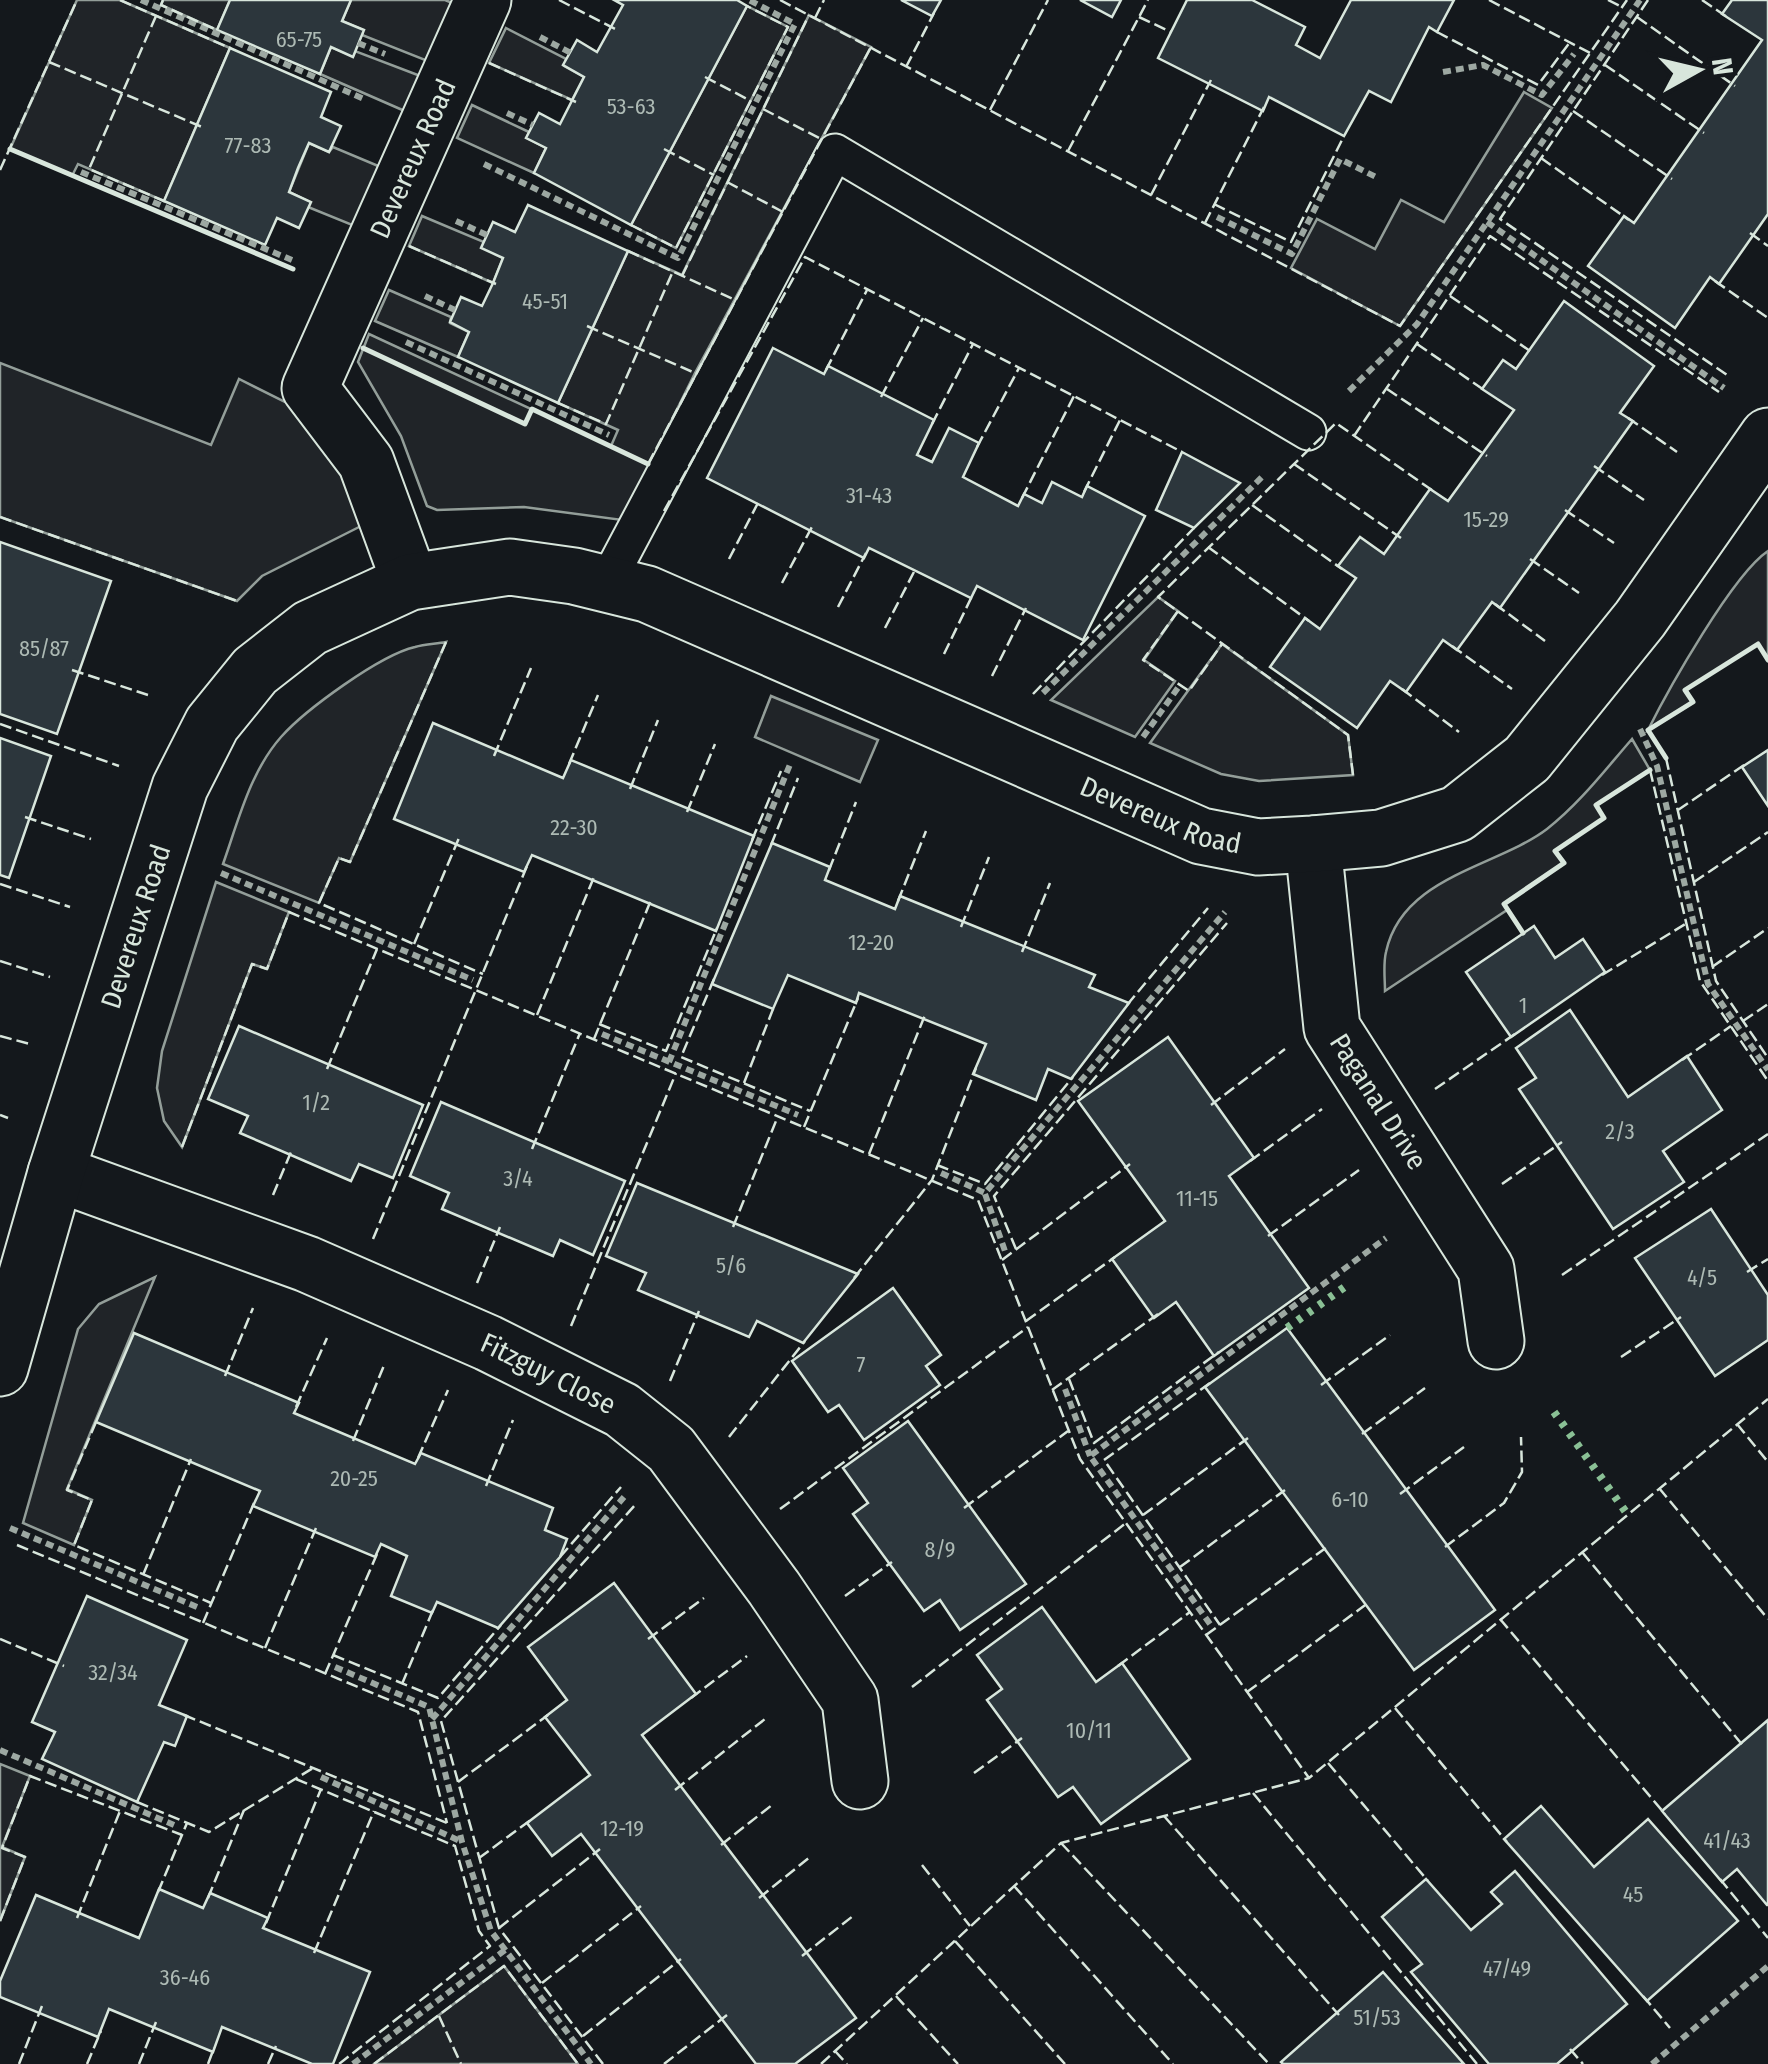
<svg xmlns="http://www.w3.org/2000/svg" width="1768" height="2064" font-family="'Fira Sans Condensed',sans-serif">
	<rect width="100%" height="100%" fill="#14181c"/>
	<g fill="#202428" stroke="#939e99" stroke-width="2.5">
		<polygon points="77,0 120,0 230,48 164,201 78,164 72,176 10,149"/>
		<polygon points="163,0 230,0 217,30 161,5"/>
		<polygon points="351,0 445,0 455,4 430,62 362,35 363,30 342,21"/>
		<polygon points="747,6 788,27 676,248 631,225"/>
		<polygon points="809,15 871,47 695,373 622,520 524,507 437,510 427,506 401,436 358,362 369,334 611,446 618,430 558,403 628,251 682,275"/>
		<polygon points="506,28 566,59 564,66 584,77 572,100 489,63"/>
		<polygon points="331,47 353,56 355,51 423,77 407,112 320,74"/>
		<polygon points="1524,92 1552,108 1400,326 1291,268 1317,219 1375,249 1401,200 1444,222"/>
		<polygon points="472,105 529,132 527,138 546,148 534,173 457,138"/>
		<polygon points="309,143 329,152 333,147 383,168 357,227 308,207 310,202 289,192"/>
		<polygon points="422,216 484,242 503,258 493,283 409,246"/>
		<polygon points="389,290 451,317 450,323 469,332 458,357 375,321"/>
		<polygon points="0,363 211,445 239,379 303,411 326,439 365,524 262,576 237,601 0,517"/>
		<path d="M1768,551V660L1758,644L1686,689L1693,702L1648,730C1668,690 1733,574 1768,551Z"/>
		<polygon points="1158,597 1178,611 1144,660 1175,681 1135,737 1051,700"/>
		<path d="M446,642L350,862L339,858L319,903L223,864C238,822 250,772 281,737C305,710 380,655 415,647C425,644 436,644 446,642Z"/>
		<polygon points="1222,644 1348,735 1353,775 1259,781 1221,774 1150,743"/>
		<polygon points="771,696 878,740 860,782 755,737"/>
		<path d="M1632,739L1650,770L1597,805L1604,818L1555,851L1564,863L1504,904L1507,910L1385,991C1385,979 1383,964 1386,952C1402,876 1497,867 1547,829C1580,803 1605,770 1632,739Z"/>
		<polygon points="216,882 289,912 267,969 252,964 182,1147 164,1121 157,1088 162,1051"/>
		<polygon points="155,1277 67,1489 92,1500 74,1545 23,1523 78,1329 99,1304"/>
		<polygon points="0,1764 30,1776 2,1847 25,1857 0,1921"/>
		<polygon points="504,1966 578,2064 374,2064"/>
	</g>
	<g fill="#2c363c" stroke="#d8e6dc" stroke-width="2.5">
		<polygon points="230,0 351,0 342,21 364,30 353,57 331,47 320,74 217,30"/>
		<polygon points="614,0 737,0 747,6 631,225 534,173 546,148 526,138 539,113 560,124 584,77 563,65 577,40 597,52 623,5"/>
		<polygon points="901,0 941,0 932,16"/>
		<polygon points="1080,0 1121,0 1112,17"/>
		<polygon points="1187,0 1252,0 1305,27 1296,45 1320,58 1351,0 1454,0 1437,32 1429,27 1391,102 1369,91 1344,136 1269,97 1263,111 1158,58"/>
		<polygon points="1732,0 1768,0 1768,214 1719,284 1710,277 1675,328 1588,266 1624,216 1634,223 1762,40 1722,14"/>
		<polygon points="230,48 331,92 321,117 341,126 329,152 309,143 298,168 289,192 311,202 299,228 277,218 265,245 164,201"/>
		<polygon points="528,205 628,251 558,403 458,357 469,332 450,322 461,297 482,306 493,283 503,258 481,248 493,222 515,232"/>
		<polygon points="1564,301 1654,366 1620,413 1633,421 1500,608 1492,602 1457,650 1443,640 1406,692 1390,681 1357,728 1270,667 1305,618 1320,629 1356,578 1338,566 1360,537 1384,554 1430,489 1448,501 1514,410 1482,389 1503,360 1516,369"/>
		<polygon points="773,348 824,374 828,366 934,420 917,455 932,462 949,428 979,443 963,477 1018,506 1024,494 1042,503 1052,482 1082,497 1087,486 1145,516 1083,640 977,586 971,598 869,548 864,558 707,478"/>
		<polygon points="1182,452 1240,483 1194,528 1156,510"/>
		<polygon points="0,542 111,581 57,734 0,714"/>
		<polygon points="433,723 563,778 571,760 754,836 716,931 532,855 524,872 394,819"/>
		<polygon points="0,738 51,756 9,878 0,875"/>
		<polygon points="1768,750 1768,806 1742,767"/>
		<polygon points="772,843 830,867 825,880 895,909 900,896 1095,975 1089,987 1129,1003 1071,1079 1048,1069 1036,1100 973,1074 986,1044 859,993 856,1003 788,975 773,1009 712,984"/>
		<polygon points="1534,926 1555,958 1583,939 1605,972 1511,1037 1466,972"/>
		<polygon points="1570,1010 1628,1097 1687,1056 1722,1110 1663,1151 1684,1182 1613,1229 1519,1089 1536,1078 1516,1048"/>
		<polygon points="239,1026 423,1105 393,1178 359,1164 351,1181 240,1133 248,1116 208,1099"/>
		<polygon points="1168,1037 1254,1158 1229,1176 1309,1288 1214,1356 1176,1302 1154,1318 1112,1259 1165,1221 1078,1101"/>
		<polygon points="441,1102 625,1181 593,1255 560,1240 553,1256 442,1209 449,1193 410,1176"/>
		<polygon points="637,1183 858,1274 803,1343 757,1321 749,1337 638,1290 646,1273 606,1256"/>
		<polygon points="1711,1209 1768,1295 1768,1340 1715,1376 1635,1258"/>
		<polygon points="893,1288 941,1355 926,1366 940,1385 864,1440 839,1405 828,1412 792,1361"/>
		<polygon points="1287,1328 1495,1610 1414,1670 1205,1387"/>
		<polygon points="134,1333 299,1403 294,1413 415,1464 421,1453 553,1508 545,1530 567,1539 560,1557 498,1628 437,1602 432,1613 391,1596 407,1556 381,1544 375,1557 253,1506 260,1491 96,1422"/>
		<polygon points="908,1421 1026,1584 960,1630 940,1600 924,1611 853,1514 868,1503 843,1468"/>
		<polygon points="614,1583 696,1694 642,1735 856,2018 795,2064 756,2064 581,1834 552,1856 527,1823 590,1775 545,1717 567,1700 528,1647"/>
		<polygon points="87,1596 187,1640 159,1705 187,1716 175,1746 164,1742 137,1802 42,1759 55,1732 32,1722"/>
		<polygon points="1042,1607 1096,1682 1122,1663 1190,1759 1101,1824 1073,1787 1058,1797 987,1700 1002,1689 977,1655"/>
		<polygon points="1768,1720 1768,1905 1767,1905 1737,1869 1722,1882 1662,1811"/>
		<polygon points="1541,1806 1594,1867 1648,1819 1738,1921 1647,2001 1504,1839"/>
		<polygon points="1515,1871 1627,2004 1557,2064 1489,2064 1411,1972 1422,1964 1382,1917 1426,1879 1471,1930 1502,1904 1491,1892"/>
		<polygon points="159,1889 203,1908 210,1893 268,1918 263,1928 370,1972 333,2064 312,2064 222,2027 213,2052 109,2009 98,2037 0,1997 0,1981 36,1895 139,1938"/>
		<polygon points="1383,1972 1464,2064 1283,2064 1281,2062"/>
	</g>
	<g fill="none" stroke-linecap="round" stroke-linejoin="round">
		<defs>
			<polyline id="lane" points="606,584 835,152 1308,432"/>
			<g id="street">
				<path id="s1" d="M410,582L366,462L310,388L483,0"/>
				<path id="s2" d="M1313,844L1332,1028L1486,1269L1496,1341"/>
				<path id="s3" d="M56,1173L307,1264L488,1343L622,1410L671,1449L774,1588L850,1700L860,1781"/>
				<path id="s4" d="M0,1368L56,1173L180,787L212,724L255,671L310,628L410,582L510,567L574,576L647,594L1201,836L1258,847L1313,844L1381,838L1457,814L1527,759L1640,619L1768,436"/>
			</g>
		</defs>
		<use href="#lane" stroke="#d8e6dc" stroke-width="39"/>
		<use href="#street" stroke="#d8e6dc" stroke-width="59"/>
		<g stroke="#9da8a2" stroke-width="6" stroke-dasharray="8 5" stroke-linecap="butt">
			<polyline points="141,0 364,99"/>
			<polyline points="540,37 571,53"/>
			<polyline points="358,43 385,54"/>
			<polyline points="1443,72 1483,65 1542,95 1574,54"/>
			<polyline points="507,113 533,125"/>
			<polyline points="484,164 678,258 795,24 749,0"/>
			<polyline points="81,172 292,260"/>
			<polyline points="1217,217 1292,254 1340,159 1378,178"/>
			<polyline points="456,221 487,235"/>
			<polyline points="1487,222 1724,388"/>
			<polyline points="425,296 455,310"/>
			<polyline points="406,342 609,435"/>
			<polyline points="1349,391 1417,324 1640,0"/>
			<polyline points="1043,693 1265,474"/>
			<polyline points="1640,729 1657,766 1708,984 1768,1070"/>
			<polyline points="1143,737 1180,685"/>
			<polyline points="221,873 473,980"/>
			<polyline points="602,1034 798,1115"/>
			<polyline points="669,1062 791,762"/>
			<polyline points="941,1173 985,1193 1225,912"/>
			<polyline points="985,1194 1006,1254"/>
			<polyline points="1065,1389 1090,1456"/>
			<polyline points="10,1528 197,1607"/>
			<polyline points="1210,1624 1090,1456 1386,1238"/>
			<polyline points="335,1667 429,1707 462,1842 491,1931 591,2064"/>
			<polyline points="432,1719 624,1497"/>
			<polyline points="0,1750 174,1825"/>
			<polyline points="321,1777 460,1841"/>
			<polyline points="353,2064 505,1950"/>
			<polyline points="1652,2064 1768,1966"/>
		</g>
		<use href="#lane" stroke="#14181c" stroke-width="35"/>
		<use href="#street" stroke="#14181c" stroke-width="55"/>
		<g stroke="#8ac095" stroke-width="8" stroke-dasharray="5 8" stroke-linecap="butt">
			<polyline points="1287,1328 1346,1286"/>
			<polyline points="1554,1412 1628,1515"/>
		</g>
		<g stroke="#d8e6dc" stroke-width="2.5" stroke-dasharray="12 5" stroke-linecap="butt">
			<polyline points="120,0 230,48"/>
			<polyline points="163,0 161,5 217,30"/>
			<polyline points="559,0 617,30"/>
			<polyline points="780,0 1400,326 1627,0"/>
			<polyline points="1489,0 1590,53"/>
			<polyline points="1608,0 1622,7"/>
			<polyline points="1648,0 1500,219 1730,377"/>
			<polyline points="1702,0 1727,17"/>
			<polyline points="156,16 89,169 164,201"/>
			<polyline points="1139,17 1171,32"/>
			<polyline points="1637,17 1735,86"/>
			<polyline points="815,18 824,0"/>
			<polyline points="1437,32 1538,85 1570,42"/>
			<polyline points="49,62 202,127"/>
			<polyline points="489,63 576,102"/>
			<polyline points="1605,65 1704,133"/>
			<polyline points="906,67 934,13"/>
			<polyline points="705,77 751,101"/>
			<polyline points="763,109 821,139"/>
			<polyline points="990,110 1048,0"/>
			<polyline points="1573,111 1672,179"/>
			<polyline points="664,149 714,175"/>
			<polyline points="1068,151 1148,0"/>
			<polyline points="1541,158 1629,220"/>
			<polyline points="0,170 77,0"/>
			<polyline points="727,182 783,212"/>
			<polyline points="1151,195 1211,80"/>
			<polyline points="1214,204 1291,242 1344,136"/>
			<polyline points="1205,223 1264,107"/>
			<polyline points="631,225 676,248 788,27 747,6"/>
			<polyline points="1750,233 1768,246"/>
			<polyline points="409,246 496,284"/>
			<polyline points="628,251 735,300"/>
			<polyline points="682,276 809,15"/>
			<polyline points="1715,281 1768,318"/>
			<polyline points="1450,296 1533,353"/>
			<polyline points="587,326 695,373"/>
			<polyline points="1417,344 1487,392"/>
			<polyline points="826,370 867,290"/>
			<polyline points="1387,389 1487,456"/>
			<polyline points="881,397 923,318"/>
			<polyline points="558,403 606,424 673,271"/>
			<polyline points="1628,418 1677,452"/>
			<polyline points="932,424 973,344"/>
			<polyline points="1354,436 1490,236 1719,392"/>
			<polyline points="977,447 1019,368"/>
			<polyline points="648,464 871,47"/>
			<polyline points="1294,464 1401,538"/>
			<polyline points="1594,466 1644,500"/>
			<polyline points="1084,492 1120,420"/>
			<polyline points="1022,498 1074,396"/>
			<polyline points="1252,505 1342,569"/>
			<polyline points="1565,510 1614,543"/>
			<polyline points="664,511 805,257 1182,452"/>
			<polyline points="0,517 237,601"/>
			<polyline points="1208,547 1309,621"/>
			<polyline points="729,559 760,499"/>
			<polyline points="1530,559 1579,593"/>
			<polyline points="782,583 813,525"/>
			<polyline points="1495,604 1545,641"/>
			<polyline points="838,607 866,553"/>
			<polyline points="1178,611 1143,660 1189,691 1222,644"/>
			<polyline points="885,628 916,568"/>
			<polyline points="446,642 350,862 339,858 319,903 483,974"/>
			<polyline points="1452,646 1512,689"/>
			<polyline points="944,654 974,592"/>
			<polyline points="72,670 148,695"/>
			<polyline points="992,676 1026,608"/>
			<polyline points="1402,689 1459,732"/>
			<polyline points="1033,694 1194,528"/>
			<polyline points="0,724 119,766"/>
			<polyline points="494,756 531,668"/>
			<polyline points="1666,758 1716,981 1768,1058"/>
			<polyline points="569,764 598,695"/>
			<polyline points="1650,770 1700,981 1768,1081"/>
			<polyline points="1353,775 1348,735 1158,597 1336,423 1436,493"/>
			<polyline points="630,789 658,720"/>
			<polyline points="1678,810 1747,763"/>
			<polyline points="687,812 715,744"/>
			<polyline points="25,817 91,839"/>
			<polyline points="752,840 781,771"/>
			<polyline points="771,845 798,778"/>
			<polyline points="829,870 856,802"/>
			<polyline points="1694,882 1768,832"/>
			<polyline points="0,884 70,907"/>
			<polyline points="898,901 926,831"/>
			<polyline points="961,927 989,857"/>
			<polyline points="414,944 459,838"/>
			<polyline points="1022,952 1050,883"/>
			<polyline points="0,961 50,977"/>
			<polyline points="1712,967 1768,928"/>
			<polyline points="1602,975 1687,923"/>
			<polyline points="714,979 681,1057 810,1111"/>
			<polyline points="1127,1005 1208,908"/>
			<polyline points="537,1015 594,877"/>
			<polyline points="1743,1021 1768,1004"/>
			<polyline points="599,1024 666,1051 717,928"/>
			<polyline points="0,1036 30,1044"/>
			<polyline points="594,1039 651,900"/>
			<polyline points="1682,1060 1731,1026"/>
			<polyline points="327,1069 377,949"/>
			<polyline points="744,1083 775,1004"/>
			<polyline points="1435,1089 1515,1034"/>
			<polyline points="1211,1105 1285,1049"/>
			<polyline points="0,1115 8,1118"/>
			<polyline points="804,1127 858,998"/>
			<polyline points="182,1147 252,964 267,969 289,912 978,1200 1080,1459 1309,1778 1768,1399"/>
			<polyline points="532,1149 580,1033"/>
			<polyline points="869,1154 925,1015"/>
			<polyline points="1250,1161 1322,1109"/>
			<polyline points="937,1165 985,1184 1073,1077"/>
			<polyline points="1502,1184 1562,1142"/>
			<polyline points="273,1195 291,1152"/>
			<polyline points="733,1227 778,1116"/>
			<polyline points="1268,1236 1359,1170"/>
			<polyline points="373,1239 527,866"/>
			<polyline points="1016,1249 994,1196 1227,923"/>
			<polyline points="1002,1260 1130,1164"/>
			<polyline points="1747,1272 1768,1259"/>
			<polyline points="1562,1275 1768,1134"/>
			<polyline points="854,1278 932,1180 976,1068"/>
			<polyline points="477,1283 500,1227"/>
			<polyline points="1026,1321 1115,1257"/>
			<polyline points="571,1326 676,1073"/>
			<polyline points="1621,1357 1681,1317"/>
			<polyline points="225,1376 253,1308"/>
			<polyline points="1069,1379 1094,1443 1219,1352"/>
			<polyline points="670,1381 699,1311"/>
			<polyline points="1210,1383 1104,1460 1220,1625"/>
			<polyline points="1321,1385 1390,1335"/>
			<polyline points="1052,1390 1158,1314"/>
			<polyline points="296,1407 327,1338"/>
			<polyline points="96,1422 67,1490 92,1500 74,1545 211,1603"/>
			<polyline points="1737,1424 1768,1462"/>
			<polyline points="1362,1434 1425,1388"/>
			<polyline points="729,1437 805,1341"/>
			<polyline points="353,1441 385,1363"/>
			<polyline points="418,1458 448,1390"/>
			<polyline points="486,1486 513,1420"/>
			<polyline points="1659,1488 1768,1619"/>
			<polyline points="1400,1494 1464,1447"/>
			<polyline points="964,1508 1068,1431"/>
			<polyline points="780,1509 1028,1327"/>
			<polyline points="1143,1515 1248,1438"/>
			<polyline points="17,1545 418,1712 447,1823"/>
			<polyline points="1445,1547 1504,1503 1522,1472 1521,1437"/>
			<polyline points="1582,1552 1745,1748"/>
			<polyline points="560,1557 621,1487"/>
			<polyline points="1180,1567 1285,1490"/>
			<polyline points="143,1575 191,1459"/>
			<polyline points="845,1596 892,1562"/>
			<polyline points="1500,1619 1665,1814"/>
			<polyline points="203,1623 254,1503"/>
			<polyline points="1206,1635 1327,1547"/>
			<polyline points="0,1639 64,1666"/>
			<polyline points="648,1639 704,1598"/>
			<polyline points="265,1648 316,1528"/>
			<polyline points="333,1655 438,1698 501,1625"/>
			<polyline points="1118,1666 1190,1612"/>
			<polyline points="325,1674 377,1554"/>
			<polyline points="402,1684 433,1610"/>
			<polyline points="912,1687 1126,1523"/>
			<polyline points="1247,1692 1368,1603"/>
			<polyline points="691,1698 747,1656"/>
			<polyline points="1395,1708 1507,1842"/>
			<polyline points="184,1715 447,1823"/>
			<polyline points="1328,1763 1428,1881"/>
			<polyline points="974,1773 1022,1738"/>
			<polyline points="296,1779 455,1846 479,1931 490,1946 339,2064"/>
			<polyline points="458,1782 548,1715"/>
			<polyline points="675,1790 765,1719"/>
			<polyline points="1253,1793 1477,2064"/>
			<polyline points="137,1802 209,1832 313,1768"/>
			<polyline points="1164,1816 1339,2015"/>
			<polyline points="1061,1843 1269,2064"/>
			<polyline points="721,1845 772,1805"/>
			<polyline points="479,1858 532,1819"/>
			<polyline points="922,1865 970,1926"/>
			<polyline points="1720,1879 1768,1938"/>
			<polyline points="1014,1886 1173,2064"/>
			<polyline points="158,1892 187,1823"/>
			<polyline points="208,1898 244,1810"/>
			<polyline points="759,1898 810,1857"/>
			<polyline points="77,1918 120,1811"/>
			<polyline points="0,1921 25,1857 2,1848 30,1776 182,1835"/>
			<polyline points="266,1923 321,1789"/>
			<polyline points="499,1928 600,1849"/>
			<polyline points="955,1941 1065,2064"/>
			<polyline points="314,1953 374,1811"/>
			<polyline points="802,1956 853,1916"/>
			<polyline points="542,1983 641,1906"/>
			<polyline points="896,1996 958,2064"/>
			<polyline points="1643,1996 1670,2028"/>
			<polyline points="439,2016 461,2064"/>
			<polyline points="583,2036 681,1959"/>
			<polyline points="1570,2049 1583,2064"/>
			<polyline points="835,2051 847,2064"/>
			<polyline points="19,2064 42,2006"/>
			<polyline points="87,2064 101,2031"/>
			<polyline points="139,2064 156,2022"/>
			<polyline points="208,2064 214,2048"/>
			<polyline points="268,2064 276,2046"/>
			<polyline points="374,2064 504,1966 578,2064"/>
			<polyline points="603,2064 499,1928 441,1721 636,1504"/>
			<polyline points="664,2064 727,2015"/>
			<polyline points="821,2064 1061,1843 1309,1778"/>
		</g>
		<g stroke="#d8e6dc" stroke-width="5">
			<polyline points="10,149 293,269"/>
			<polyline points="363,348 525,424 532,409 648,464"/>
			<polyline points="1666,758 1648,730 1693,702 1685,690 1758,644 1768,660"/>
			<polyline points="1523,933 1504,904 1564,863 1555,851 1604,818 1596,805 1650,770"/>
		</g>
	</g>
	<g text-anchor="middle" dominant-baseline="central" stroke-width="8" stroke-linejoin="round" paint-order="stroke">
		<g font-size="22" fill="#adbab4">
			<text x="299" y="39">65-75</text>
			<text x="631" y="106">53-63</text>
			<text x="248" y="145">77-83</text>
			<text x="545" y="301">45-51</text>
			<text x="869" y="495">31-43</text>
			<text x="1486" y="519">15-29</text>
			<text x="44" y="648">85/87</text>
			<text x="574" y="827">22-30</text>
			<text x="871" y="942">12-20</text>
			<text x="1523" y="1005">1</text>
			<text x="316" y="1102">1/2</text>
			<text x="1620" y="1131">2/3</text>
			<text x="518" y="1178">3/4</text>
			<text x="1197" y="1198">11-15</text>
			<text x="731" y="1265">5/6</text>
			<text x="1702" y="1277">4/5</text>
			<text x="861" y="1364">7</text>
			<text x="354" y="1478">20-25</text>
			<text x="1350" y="1499">6-10</text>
			<text x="940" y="1549">8/9</text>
			<text x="113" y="1672">32/34</text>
			<text x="1089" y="1730">10/11</text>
			<text x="622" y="1828">12-19</text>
			<text x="1727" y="1840">41/43</text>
			<text x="1633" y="1894">45</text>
			<text x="1507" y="1968">47/49</text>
			<text x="185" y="1977">36-46</text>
			<text x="1377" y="2017">51/53</text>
		</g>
		<g font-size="28" fill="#d8e6dc" stroke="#14181c">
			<text stroke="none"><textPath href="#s1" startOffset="472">Devereux Road</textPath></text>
			<text stroke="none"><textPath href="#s4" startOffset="1728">Devereux Road</textPath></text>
			<text stroke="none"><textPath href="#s4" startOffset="462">Devereux Road</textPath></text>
			<text stroke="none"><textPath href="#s2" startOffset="272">Paganal Drive</textPath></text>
			<text stroke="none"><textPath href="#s3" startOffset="532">Fitzguy Close</textPath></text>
		</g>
	</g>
	<g transform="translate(1698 70) rotate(82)" stroke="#14181c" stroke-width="8" paint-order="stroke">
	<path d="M0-8L18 38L0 25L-18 38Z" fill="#d8e6dc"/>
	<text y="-15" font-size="28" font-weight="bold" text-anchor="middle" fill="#d8e6dc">N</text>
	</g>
</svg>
